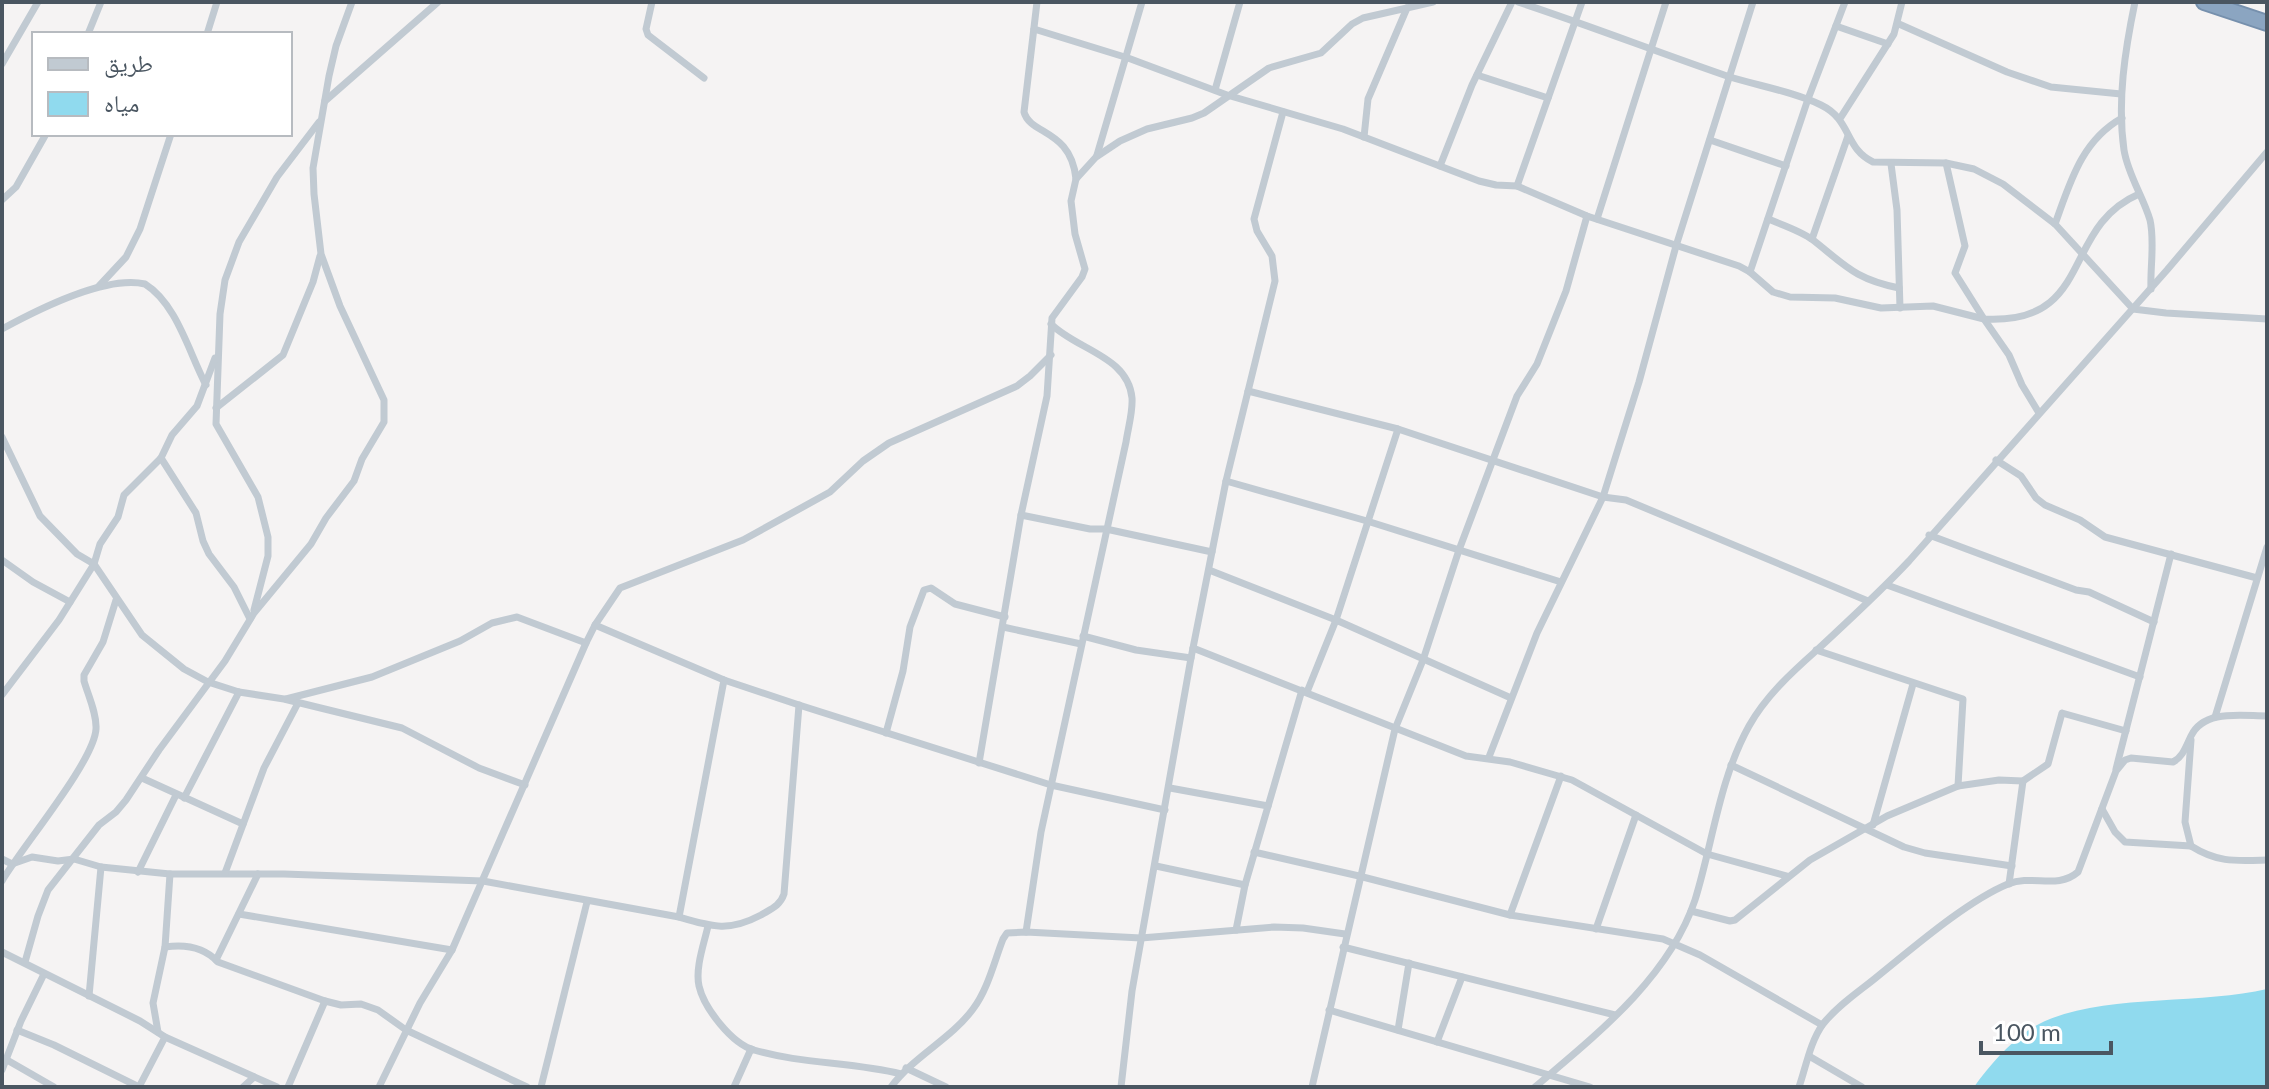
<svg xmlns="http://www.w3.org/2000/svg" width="2269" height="1089" font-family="Lato,'Noto Naskh Arabic',sans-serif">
	<rect width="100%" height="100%" fill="#f5f3f3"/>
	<path fill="#90daee" d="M2267,989V1087H1974C1989,1066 2008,1044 2030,1029C2089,992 2197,1006 2267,989Z"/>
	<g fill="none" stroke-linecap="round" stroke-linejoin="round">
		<defs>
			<polyline id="highway" points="2204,2 2267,23"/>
		</defs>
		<use href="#highway" stroke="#7690ad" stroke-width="18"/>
		<g stroke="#c1cad2" stroke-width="7">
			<polyline points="652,2 646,29 648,35 704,78"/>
			<path d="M1037,2L1024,112C1030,135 1071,129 1076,179"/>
			<path d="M1518,2C1588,25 1657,52 1727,76C1758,86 1792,91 1821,105C1852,120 1844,148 1873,162L1946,163L1974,169L2003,184L2055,224L2133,309L2166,313L2267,319"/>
			<path d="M2135,2C2125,50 2117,101 2124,150C2128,175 2143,196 2150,220C2155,241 2150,267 2151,289"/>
			<polyline points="1899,24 2007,72 2051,87 2121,94"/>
			<polyline points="1836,26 1888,44"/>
			<polyline points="1034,29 1128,58 1227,95 1343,129 1479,181 1496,185 1517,186 1587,216 1739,266 1750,272 1773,292 1790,297 1835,298 1881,308 1933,306 1984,319 2009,355 2022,385 2039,413"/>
			<polyline points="88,34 101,2"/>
			<polyline points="207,34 217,2"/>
			<polyline points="2,64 38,2"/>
			<polyline points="1477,75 1548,98"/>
			<polyline points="1215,90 1240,2"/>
			<polyline points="325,101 438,2"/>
			<polyline points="1841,117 1894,34 1902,2"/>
			<polyline points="1364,137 1368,99 1407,8"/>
			<polyline points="1710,140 1786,166"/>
			<polyline points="1097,155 1142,2"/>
			<path d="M1946,163L1965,246L1955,273L1984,319C2095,325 2060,228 2139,194"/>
			<polyline points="1891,164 1897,210 1900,308"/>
			<polyline points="1440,166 1472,85 1512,2"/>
			<polyline points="1517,186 1582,2"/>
			<polyline points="2,200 16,187 46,134"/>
			<polyline points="1597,219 1666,2"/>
			<path d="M1768,219C1783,225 1801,231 1813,240C1846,266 1855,279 1899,288"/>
			<path d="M2055,224C2070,183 2081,141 2122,118"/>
			<polyline points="1812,239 1848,136"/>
			<polyline points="1750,272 1808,99 1845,2"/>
			<polyline points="99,286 126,257 140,229 171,134"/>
			<path d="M2,329C37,310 105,275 145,284C177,304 189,353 206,385"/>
			<polyline points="1248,391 1398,429 1603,497 1626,500 1868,601"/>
			<polyline points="216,408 283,355 313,282 320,256"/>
			<polyline points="2,437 40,516 77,554 94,564 142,635 184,669 208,682 239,692 284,699 402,728 479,768 525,785"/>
			<polyline points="161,458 196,513 203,541 209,554 234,587 250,619"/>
			<polyline points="1996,460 2021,476 2036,498 2045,505 2080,520 2105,537 2257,578"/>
			<polyline points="1226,481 1367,521 1561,582"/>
			<polyline points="1021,515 1090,529 1106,529 1212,552"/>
			<polyline points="1929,535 2076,590 2089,592 2154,622"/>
			<polyline points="2,560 33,582 70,602"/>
			<polyline points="1209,570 1336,620 1511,698"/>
			<polyline points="1887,585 2140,677"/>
			<polyline points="254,610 268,556 268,537 258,497 216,424 220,314 225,280 239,242 277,177 319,122"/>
			<polyline points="595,625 724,680 799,705 1051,785 1165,810"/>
			<polyline points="1003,627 1081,644"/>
			<polyline points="1083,636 1136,650 1191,658"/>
			<polyline points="1193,648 1466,756 1510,762 1572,780 1707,854 1787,876"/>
			<polyline points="1816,650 1963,699 1958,786"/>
			<polyline points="1307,692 1336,620 1398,429"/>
			<polyline points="2,695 59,620 94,564 100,544 118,517 124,495 161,458 172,435 197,406 215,358"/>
			<polyline points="286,699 372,677 460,641 492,623 517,617 586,643"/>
			<polyline points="2215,717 2267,547"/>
			<polyline points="886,733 903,671 910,627 924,590 931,588 955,604 1005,617"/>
			<path d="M2191,740L2185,822L2191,846C2218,863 2236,861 2267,860"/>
			<polyline points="1489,757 1537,633 1603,497 1639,382 1676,246 1753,2"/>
			<polyline points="979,763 1021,515 1047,396 1052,318 1082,277 1085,269 1075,234 1071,201 1076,179 1096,157 1120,141 1147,129 1192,118 1204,113 1269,68 1321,53 1352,24 1363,18 1433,2"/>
			<polyline points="1731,765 1904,847 1925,853 2012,866"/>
			<polyline points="2116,769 2171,554"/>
			<polyline points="142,778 243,824"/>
			<polyline points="1170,788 1268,806"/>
			<polyline points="184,798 239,692"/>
			<polyline points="2102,809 2115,832 2125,842 2191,846"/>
			<polyline points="1873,825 1913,684"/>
			<polyline points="1254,852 1359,876 1510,915 1663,939 1700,955 1822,1025"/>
			<path d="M2,859L12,864L32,857L58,861L74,859L101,867L170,874H284L483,881L679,917C713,927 729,932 761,915C771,909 780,906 784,894L799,705"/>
			<polyline points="1156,866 1245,885"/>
			<polyline points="138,872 176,795"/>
			<polyline points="225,873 264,768 298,703"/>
			<path d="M170,874L165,947C185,944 204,947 218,962L325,1001L341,1005L361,1004L378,1010L406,1030L527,1087"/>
			<path d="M2,881C21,848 94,762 96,729C97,714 88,695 84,681V675L103,642L116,600"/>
			<polyline points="2009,884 2023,781"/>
			<polyline points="1691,911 1730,921 1735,920 1810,860 1887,816 1958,786 1999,780 2023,781 2048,764 2062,713 2126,731"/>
			<polyline points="239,914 452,950"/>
			<polyline points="1510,915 1561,776"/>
			<polyline points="679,917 724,680"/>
			<path d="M708,926C704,944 695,968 699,986C704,1008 732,1044 754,1050C801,1064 853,1062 901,1074"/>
			<polyline points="1596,929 1636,815"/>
			<polyline points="1236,930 1245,885 1302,690"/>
			<path d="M1026,932L1041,832L1126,442C1128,428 1133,412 1132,398C1128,356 1077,350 1051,324"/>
			<polyline points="1343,947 1615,1015"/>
			<polyline points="2,952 140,1021 165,1037 277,1087"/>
			<polyline points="216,960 258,874"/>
			<polyline points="25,962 38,916 48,890 99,825 116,812 126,800 159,750 225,661 254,613 311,544 326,518 354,481 362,459 384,422 384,400 340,306 321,254 314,194 313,168 329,76 336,46 352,2"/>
			<polyline points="89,996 101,867"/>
			<polyline points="1329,1010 1590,1087"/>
			<polyline points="17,1030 54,1045 139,1087"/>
			<polyline points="1398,1030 1409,963"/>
			<polyline points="158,1032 153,1003 165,947"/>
			<polyline points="1437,1042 1462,977"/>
			<polyline points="1809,1056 1862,1087"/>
			<polyline points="7,1060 54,1087"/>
			<polyline points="906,1068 946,1087"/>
			<polyline points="2,1070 21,1021 44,974"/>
			<polyline points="139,1087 165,1037"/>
			<polyline points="243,1087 254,1077"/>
			<polyline points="288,1087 325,1001"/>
			<polyline points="379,1087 420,1003 452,950 586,643 595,625 620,588 743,540 830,492 863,461 889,443 1017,386 1030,376 1051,355"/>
			<polyline points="541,1087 587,902"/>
			<polyline points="734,1087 751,1049"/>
			<path d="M891,1087C914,1056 951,1039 973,1009C988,989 994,962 1003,939L1007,933L1026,932L1141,938L1274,927L1303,928L1345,934"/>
			<polyline points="1121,1087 1132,991 1191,658 1226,481 1275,281 1272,256 1257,231 1254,219 1283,112"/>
			<polyline points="1312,1087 1395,729 1423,660 1459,550 1517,396 1537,364 1566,291 1587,216"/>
			<path d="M1535,1087C1595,1036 1669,978 1695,900C1713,842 1719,780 1749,726C1766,696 1791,673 1817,650C1848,621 1880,592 1909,561L2167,270L2267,152"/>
			<path d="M1799,1087C1806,1067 1810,1042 1823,1024C1838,1005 1860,991 1878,976C1914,947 1967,901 2008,884C2033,874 2057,890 2078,872L2116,771L2125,760L2131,758L2173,762C2183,757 2186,746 2191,736C2204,709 2241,716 2267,716"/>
		</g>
		<use href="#highway" stroke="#8ba5c1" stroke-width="14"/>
	</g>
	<rect width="2269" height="1089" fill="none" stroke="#4a5661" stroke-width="8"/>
	<rect x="32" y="32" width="260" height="104" fill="#ffffff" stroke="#b7bbc0" stroke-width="2"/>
	<rect x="48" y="58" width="40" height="12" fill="#c1cad2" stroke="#b7bbc0" stroke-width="2"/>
	<text x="104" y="72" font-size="24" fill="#4a5661">طريق</text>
	<rect x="48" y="92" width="40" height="24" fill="#90daee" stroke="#b7bbc0" stroke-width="2"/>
	<text x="104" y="112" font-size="24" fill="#4a5661">مياه</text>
	<path d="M1981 1041v12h130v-12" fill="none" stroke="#4a5661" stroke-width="4"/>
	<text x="1993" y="1041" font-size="24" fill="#4a5661" stroke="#ffffff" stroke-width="6" paint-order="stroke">100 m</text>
</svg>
